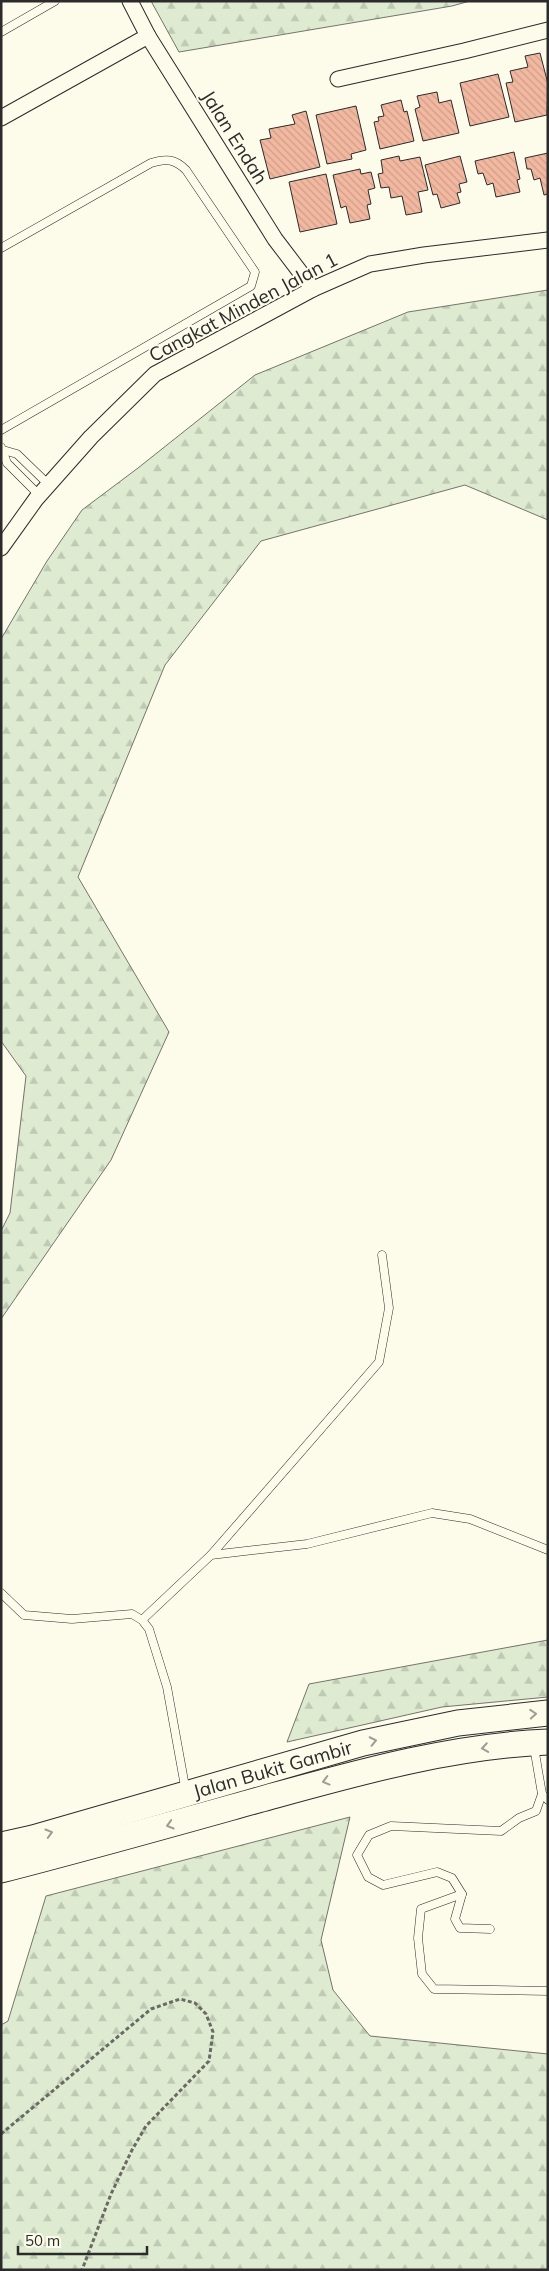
<svg xmlns="http://www.w3.org/2000/svg" width="549" height="2271" font-family="Mulish,sans-serif">
	<defs>
		<pattern id="forest-firs" width="22" height="20" patternUnits="userSpaceOnUse" patternTransform="scale(1.25)"><rect width="22" height="20" fill="#deebd1"/><path d="M5 1l3.5 6h-7zM16 11l3.5 6h-7z" fill="#bfcab4"/></pattern>
		<pattern id="building-back-hatch" width="6" height="6" patternUnits="userSpaceOnUse" patternTransform="scale(1.25)"><rect width="6" height="6" fill="#f2b8a0"/><path d="M-1 5l2 2M0 0l6 6M5-1l2 2" fill="none" stroke="#d09e8a"/></pattern>
	</defs>
	<rect width="100%" height="100%" fill="#fdfbea"/>
	<g fill="url(#forest-firs)" stroke="#74746e">
		<polygon points="151,1 470,1 452,6 179,52"/>
		<polygon points="548,290 548,520 465,485 261,541 165,665 78,877 169,1032 111,1160 1,1319 1,1231 10,1213 26,1076 1,1041 1,639 47,561 82,510 138,468 255,375 408,312"/>
		<polygon points="548,1640 548,1697 442,1707 287,1742 309,1684"/>
		<polygon points="350,1817 321,1940 333,1990 370,2036 548,2054 548,2270 1,2270 1,2025 8,2021 46,1896"/>
	</g>
	<g fill="url(#building-back-hatch)" stroke="#2b2b2b">
		<polygon points="540,53 548,84 547,115 515,122 506,83 513,82 510,71 528,67 525,56"/>
		<polygon points="498,74 509,117 470,126 460,83"/>
		<polygon points="437,92 439,103 451,100 459,133 423,141 415,109 420,107 417,96"/>
		<polygon points="401,100 404,112 407,111 414,141 380,149 374,122 379,121 378,117 384,116 381,105"/>
		<polygon points="356,106 366,150 351,154 352,159 327,164 316,115"/>
		<polygon points="306,111 320,167 270,179 260,140 271,138 269,129 295,124 292,115"/>
		<polygon points="514,152 520,179 517,180 520,192 496,197 493,183 487,185 483,173 478,174 475,161"/>
		<polygon points="548,153 548,194 544,195 540,178 534,180 531,169 527,169 525,158"/>
		<polygon points="399,156 400,161 420,157 428,190 418,192 422,212 406,215 402,196 391,198 389,187 381,188 378,174 383,173 381,160"/>
		<polygon points="460,156 467,182 459,184 461,192 457,193 460,203 441,208 437,194 433,195 425,165"/>
		<polygon points="360,169 361,174 371,172 375,188 368,190 371,204 367,205 370,219 350,223 346,206 341,208 333,175"/>
		<polygon points="326,174 337,224 300,232 289,182"/>
	</g>
	<g fill="none" stroke-linecap="round" stroke-linejoin="round">
		<defs>
			<g id="lane">
				<polyline points="1,32 55,1"/>
				<path d="M1,248L151,163C166,158 175,159 186,170L255,272L251,286L1,430"/>
				<polyline points="1,447 7,463 39,495"/>
				<polyline points="3,450 17,454 48,484"/>
				<polyline points="211,1555 379,1362 389,1308 382,1255"/>
				<polyline points="1,1593 24,1615 72,1619 132,1614 142,1620 149,1629 167,1687 186,1792"/>
				<polyline points="142,1620 211,1555 307,1544 432,1513 470,1519 548,1550"/>
				<polyline points="534,1747 542,1794 548,1800"/>
				<polyline points="462,1894 421,1909 418,1938 422,1974 434,1989 548,1991"/>
				<polyline points="490,1929 460,1928 455,1919 462,1894 452,1878 437,1872 383,1885 368,1877 357,1855 369,1835 391,1826 501,1831 519,1818 536,1811 542,1794"/>
			</g>
			<g id="street">
				<polyline points="130,1 148,36 275,239 313,289"/>
				<polyline points="338,79 464,51 548,30"/>
				<polyline points="1,118 148,36"/>
				<polyline points="1,548 36,499 91,437 155,374 313,289 370,264 424,255 548,240"/>
			</g>
			<g id="primary">
				<path id="s1" d="M1,1845L33,1838L363,1743L458,1723L548,1713"/>
				<path d="M1,1870C87,1848 172,1824 258,1800C353,1774 449,1746 548,1742"/>
			</g>
		</defs>
		<use href="#lane" stroke="#2b2b2b" stroke-width="9"/>
		<use href="#street" stroke="#2b2b2b" stroke-width="17"/>
		<use href="#primary" stroke="#2b2b2b" stroke-width="27"/>
		<polyline stroke="#6a6964" stroke-width="3" stroke-dasharray="4 2.5" stroke-linecap="butt" points="1,2134 151,2009 180,1999 195,2003 206,2014 213,2032 209,2061 146,2126 132,2150 111,2194 82,2270"/>
		<use href="#lane" stroke="#fdfbea" stroke-width="8"/>
		<use href="#street" stroke="#fdfbea" stroke-width="15"/>
		<use href="#primary" stroke="#fdfbea" stroke-width="25"/>
	</g>
	<defs><path id="oneway-chevron" d="M-2-3.5L2.5 0L-2 3.5" fill="none" stroke-width="1.6" stroke-linecap="round" stroke-linejoin="round" transform="scale(1.25)"/></defs>
	<g stroke="#9e9d94">
		<use href="#oneway-chevron" transform="translate(533 1714) rotate(-4)"/>
		<use href="#oneway-chevron" transform="translate(373 1741) rotate(-12)"/>
		<use href="#oneway-chevron" transform="translate(485 1748) rotate(171)"/>
		<use href="#oneway-chevron" transform="translate(326 1781) rotate(165)"/>
		<use href="#oneway-chevron" transform="translate(170 1825) rotate(164)"/>
		<use href="#oneway-chevron" transform="translate(49 1833) rotate(-16)"/>
	</g>
	<g text-anchor="middle" dominant-baseline="central" stroke-width="4" stroke-linejoin="round" paint-order="stroke">
		<g font-size="19" fill="#2b2b2b" stroke="#fdfbea">
			<text transform="translate(235 137) rotate(58)">Jalan Endah</text>
			<text transform="translate(243 307) rotate(-28)">Cangkat Minden Jalan 1</text>
			<text stroke="none"><textPath href="#s1" startOffset="282">Jalan Bukit Gambir</textPath></text>
		</g>
	</g>
	<rect width="549" height="2271" fill="none" stroke="#2b2b2b" stroke-width="5"/>
	<path d="M18 2246v8h129v-8" fill="none" stroke="#2b2b2b" stroke-width="2.5"/>
	<text x="25" y="2246" font-size="15" fill="#2b2b2b" stroke="#fdfbea" stroke-width="4" paint-order="stroke">50 m</text>
</svg>
